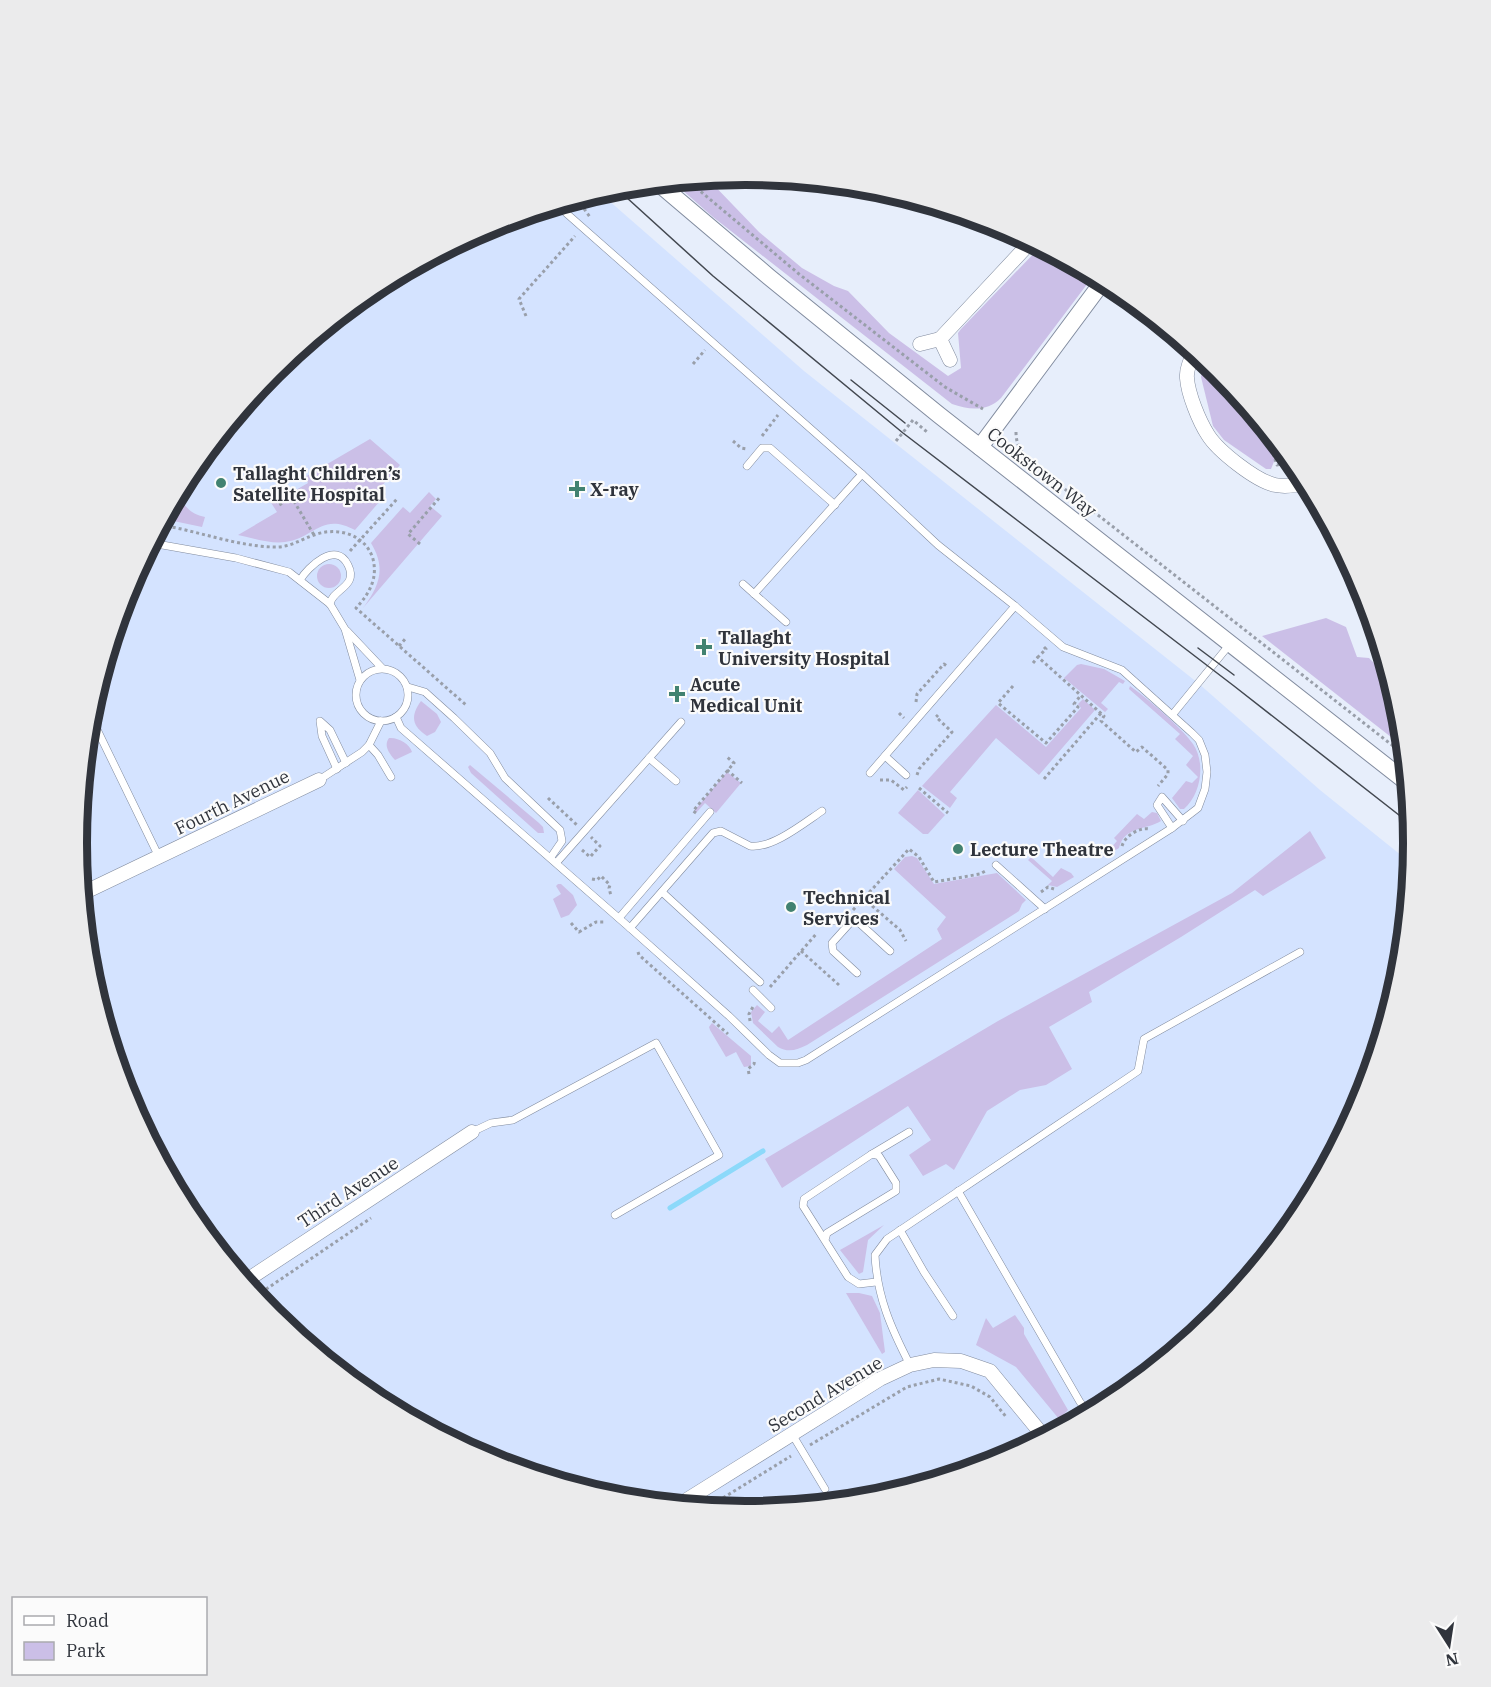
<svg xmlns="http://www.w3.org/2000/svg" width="1491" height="1687" font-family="'IBM Plex Serif',serif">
	<rect width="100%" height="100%" fill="#e7eefb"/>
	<polygon fill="#d4e3ff" points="599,192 804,371 1198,683 1320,790 1412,864 1402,974 1363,1100 1302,1215 1218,1317 1117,1400 1001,1462 876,1500 745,1512 615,1500 489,1461 374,1400 272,1316 189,1215 127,1099 89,974 77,843 89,713 128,587 189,472 273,370 374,287 490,225"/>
	<g fill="#cbbfe7">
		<path d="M707,178L759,232L802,268L834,286L848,291L889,333L948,376L961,368L958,333L961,329L1041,246L1094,275L1001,398C987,412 969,410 952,404L713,217L673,182Z"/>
		<polygon points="1205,359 1219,371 1268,431 1277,454 1271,469 1266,469 1224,440 1213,426 1201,377"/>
		<path d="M370,439L400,465L380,488L386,494L355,530C321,512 315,538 285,542C270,544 253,538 238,535L277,512L268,498L284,489L287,495L308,483L305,477Z"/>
		<path d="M429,492L436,499L430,506L442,516L363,608C380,585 386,568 371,543L403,507L410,513Z"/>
		<path d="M178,494C185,507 190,514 205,517L202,527L164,519Z"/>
		<circle cx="329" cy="576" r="12"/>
		<polygon points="1326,618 1346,627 1357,657 1369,658 1375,664 1386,661 1402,713 1405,748 1262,636"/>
		<polygon points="1081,664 1104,669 1125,681 1123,684 1119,682 1101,703 1108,709 1105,712 1064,678 1077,665"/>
		<path d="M1130,686C1147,698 1181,727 1193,744C1206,763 1201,794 1184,809H1180L1172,798L1186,781L1192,783L1198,777L1186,765L1193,756L1175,739L1180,734L1129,689Z"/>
		<polygon points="1083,699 1095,710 1039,775 996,738 950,792 957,798 950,808 922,786 996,705 1046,747 1081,708 1078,704"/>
		<path d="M421,701L437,714L441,722L435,732L427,736C412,726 410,716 421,701Z"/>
		<path d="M389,738C398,737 410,744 412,752L395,760C390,754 383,746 389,738Z"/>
		<polygon points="470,765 539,823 543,827 544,833 538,833 471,773 468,767"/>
		<polygon points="727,772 741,783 716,813 705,803 696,813 694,811"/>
		<polygon points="918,790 945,815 928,834 923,834 898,813"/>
		<path d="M1152,812L1157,813L1161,821C1147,830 1124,826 1119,848L1102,858L1117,841L1114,838L1137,814L1144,819Z"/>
		<polygon points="1310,831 1326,858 1263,896 1255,890 1181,937 1089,992 1092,1002 1049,1027 1072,1069 1046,1085 1020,1090 987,1111 954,1170 946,1164 923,1176 909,1155 931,1140 908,1106 782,1188 765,1159 998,1021 1232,893"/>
		<path d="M912,856L917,858L934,884L997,873L1026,900L1022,904L1019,911L807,1045C797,1050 788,1053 778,1047L753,1023L751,1012L757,1005L765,1012L758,1021L772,1033L779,1026L788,1040L942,939L937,929L946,917L894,869L905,857Z"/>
		<polygon points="1031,857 1053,877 1061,868 1071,873 1074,877 1057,887 1048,885 1052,881 1028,860"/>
		<polygon points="558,884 561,884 573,895 577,905 569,915 561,918 553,899 561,894 556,886"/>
		<polygon points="712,1023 751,1056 751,1066 744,1067 736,1052 726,1057 710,1030 709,1027"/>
		<polygon points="884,1225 868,1240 863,1272 859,1274 840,1250"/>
		<polygon points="846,1293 859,1293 872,1296 880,1313 885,1352 882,1354"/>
		<polygon points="1015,1315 1024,1328 1024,1334 1068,1410 1059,1419 1016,1367 976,1345 986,1318 993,1328"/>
	</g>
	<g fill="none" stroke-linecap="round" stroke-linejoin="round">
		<polyline stroke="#8cd9fa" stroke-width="5" points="670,1208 763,1151"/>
		<defs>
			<g id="service">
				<polyline points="747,466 762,448 770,448 835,505"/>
				<polyline points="151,543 236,558 289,572 330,604 345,629 360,680"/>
				<path d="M300,580C308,567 336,540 348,565C359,587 332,589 330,604"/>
				<polyline points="743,584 786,622"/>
				<polyline points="754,594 862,474"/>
				<polyline points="347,631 382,668"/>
				<circle cx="382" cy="695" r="26"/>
				<polyline points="408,687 425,692 454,718 490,753 505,778 560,830 562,841 551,857"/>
				<polyline points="89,713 159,857"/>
				<polyline points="1173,714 1230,644"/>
				<polyline points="396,717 401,728 630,928 729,1016 769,1055 780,1063 798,1063 806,1060 1172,828 1198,808 1205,789 1207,772 1205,755 1199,740 1192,733 1122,670 1063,647 1015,606 938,545 862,474 557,205"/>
				<polyline points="369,745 378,755 391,777"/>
				<polyline points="885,756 906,775"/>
				<polyline points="649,758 676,781"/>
				<polyline points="337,769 322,736 320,721 330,730 346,763"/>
				<polyline points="870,773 1015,606"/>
				<polyline points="319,780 362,752 369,745 381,721"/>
				<polyline points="1172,828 1157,805 1162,797 1183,821"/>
				<polyline points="557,862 681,722"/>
				<polyline points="996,865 1045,909"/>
				<polyline points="662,892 760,982"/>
				<polyline points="619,918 710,812"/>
				<polyline points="817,921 857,921 890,951"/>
				<polyline points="854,921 850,923 832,943 833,951 857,973"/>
				<path d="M630,928L713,833L721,831L750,846C772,849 804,823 822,811"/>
				<polyline points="753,990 771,1008"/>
				<polyline points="472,1132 491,1123 513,1120 656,1043 719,1155 615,1215"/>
				<polyline points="872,1154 909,1132"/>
				<polyline points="958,1191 1080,1402 1090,1414"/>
				<polyline points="900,1230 924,1272 953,1316"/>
				<polyline points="825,1240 827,1233 896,1191 896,1183 879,1156 872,1154 804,1199 803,1206 848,1277 859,1284 876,1282"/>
				<path d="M910,1365C891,1328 877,1297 875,1255L887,1239L1138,1071L1144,1039L1300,952"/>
				<polyline points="792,1434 825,1489"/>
				<polyline points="699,1492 709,1509"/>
			</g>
			<g id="minor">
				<polyline points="920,344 940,339"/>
				<path d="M1195,351C1191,359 1186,369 1187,378C1188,394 1199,421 1208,435C1218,451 1256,481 1275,485C1285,487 1298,485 1307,482"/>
				<polyline points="950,360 940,339 1026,247 1033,242"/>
				<polyline points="1377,639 1379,638"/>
				<polyline points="81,894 319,780"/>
				<polyline points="244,1282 472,1132"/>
				<polyline points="677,1506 880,1379 910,1365 934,1360 961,1361 990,1371 1045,1438"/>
			</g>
			<g id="tertiary">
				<polyline points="658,183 769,277 939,415 1409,784"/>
				<polyline points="980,447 1104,280"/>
			</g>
		</defs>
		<use href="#service" stroke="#818b9e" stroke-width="8"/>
		<use href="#minor" stroke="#818b9e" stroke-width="15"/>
		<use href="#tertiary" stroke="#818b9e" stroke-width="18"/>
		<g stroke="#999faa" stroke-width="3" stroke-dasharray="3 3" stroke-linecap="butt">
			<polyline points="687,180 799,274 945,387 983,409"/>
			<polyline points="577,199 590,217"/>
			<polyline points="526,316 519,299 575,236"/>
			<polyline points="285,360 329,334 323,329"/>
			<polyline points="693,364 705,350"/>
			<polyline points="1263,425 1277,465 1292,461"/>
			<path d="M1016,432C1016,447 1023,455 1034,465L1406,756"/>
			<polyline points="762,436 778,415"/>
			<polyline points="733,441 741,448 747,449"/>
			<polyline points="896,441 913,420 927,432"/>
			<polyline points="273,495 279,505 292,498 314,535"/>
			<path d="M161,525C198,531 236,546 273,547C290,548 301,539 317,534C339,527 366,535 373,559C378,579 369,594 356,608L466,705"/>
			<polyline points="420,544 408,534 441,496"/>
			<polyline points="350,551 397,499"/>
			<polyline points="399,646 406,638"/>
			<polyline points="1044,647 1046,649 1038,657 1104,716 1101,721 1136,752 1142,747 1168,770 1168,774 1158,786"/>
			<polyline points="1033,663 1038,657"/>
			<polyline points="1013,686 998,703 1046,743 1078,707 1074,704 1081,695"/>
			<polyline points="916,702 917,694 944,664 948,667"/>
			<polyline points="899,713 904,718"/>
			<polyline points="727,770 742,783"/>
			<polyline points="917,775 919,769 952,732 936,717 938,715"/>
			<polyline points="1044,779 1101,713"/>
			<polyline points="880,780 891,780 904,790 907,787"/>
			<polyline points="919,788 948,813"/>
			<polyline points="548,798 577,825"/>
			<polyline points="696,813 693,811 734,763 727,757"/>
			<path d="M1122,846C1125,836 1139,827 1149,829"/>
			<polyline points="582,850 590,857 600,846 591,837"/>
			<polyline points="592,879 597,880 601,876 610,885 609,888 611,896"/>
			<polyline points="1041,892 1048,887 1054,889"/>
			<polyline points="863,898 900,930 906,941"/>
			<polyline points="853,910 909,849 919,857 934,882 980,874 987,870"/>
			<polyline points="571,923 579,932 596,922 604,922"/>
			<polyline points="801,951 839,985"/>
			<polyline points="638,952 639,955 728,1034"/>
			<polyline points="770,987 817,933"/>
			<polyline points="750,1021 749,1014 754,1005"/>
			<polyline points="749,1074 748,1069 754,1064 755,1059"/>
			<polyline points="256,1296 371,1218"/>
			<polyline points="810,1445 907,1387 939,1379 971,1386 990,1397 1007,1418"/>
			<polyline points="718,1501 791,1456"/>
			<polyline points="652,1503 667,1494"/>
		</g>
		<use href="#service" stroke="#fff" stroke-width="7"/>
		<use href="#minor" stroke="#fff" stroke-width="14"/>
		<use href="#tertiary" stroke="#fff" stroke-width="16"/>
		<g stroke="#434850" stroke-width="1.5">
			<polyline points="615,187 713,276 903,433 1234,686 1413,826"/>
			<polyline points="851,380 905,423"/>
			<polyline points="1198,648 1234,675"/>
		</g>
	</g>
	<g fill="#428270" stroke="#fbfbfb" stroke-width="2">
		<circle cx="221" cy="483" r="6"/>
		<path d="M574 480h6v6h6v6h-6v6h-6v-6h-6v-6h6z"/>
		<path d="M701 638h6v6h6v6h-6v6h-6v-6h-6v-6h6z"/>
		<path d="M674 685h6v6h6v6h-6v6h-6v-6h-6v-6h6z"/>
		<circle cx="958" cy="849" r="6"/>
		<circle cx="791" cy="907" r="6"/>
	</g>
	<g text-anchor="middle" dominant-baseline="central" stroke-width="4.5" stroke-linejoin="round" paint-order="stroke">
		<g font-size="18" fill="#30343c" stroke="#fbfbfb">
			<text transform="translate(1042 472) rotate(38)">Cookstown Way</text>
			<text transform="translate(232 802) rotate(-26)">Fourth Avenue</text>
			<text transform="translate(348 1192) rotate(-33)">Third Avenue</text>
			<text transform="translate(825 1394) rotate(-31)">Second Avenue</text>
		</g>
		<g font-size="18" font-weight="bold" fill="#30343c" stroke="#fbfbfb" text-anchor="start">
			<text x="233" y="473">Tallaght Children’s<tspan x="233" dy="21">Satellite Hospital</tspan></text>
			<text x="590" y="489">X-ray</text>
			<text x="718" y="637">Tallaght<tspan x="718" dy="21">University Hospital</tspan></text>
			<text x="690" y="684">Acute<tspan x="690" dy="21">Medical Unit</tspan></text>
			<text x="970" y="849">Lecture Theatre</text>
			<text x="803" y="897">Technical<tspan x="803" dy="21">Services</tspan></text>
		</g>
	</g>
	<path d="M0 0H1491V1687H0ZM87 843a658 658 0 1 1 1316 0a658 658 0 1 1-1316 0Z" fill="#ebebec" fill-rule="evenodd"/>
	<path fill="none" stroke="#30343c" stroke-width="8" d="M87 843a658 658 0 1 1 1316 0a658 658 0 1 1-1316 0Z"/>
	<rect x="12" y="1597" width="195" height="78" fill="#fbfbfb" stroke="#aaabaf" stroke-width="1.5"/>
	<rect x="24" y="1616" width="30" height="9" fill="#ffffff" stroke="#aaabaf" stroke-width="1.5"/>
	<text x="66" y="1627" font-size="18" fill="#30343c">Road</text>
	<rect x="24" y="1642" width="30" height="18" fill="#cbbfe7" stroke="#aaabaf" stroke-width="1.5"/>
	<text x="66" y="1657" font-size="18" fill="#30343c">Park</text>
	<g transform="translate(1449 1645) rotate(168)" stroke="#fbfbfb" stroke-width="4.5" paint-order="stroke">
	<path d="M0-4.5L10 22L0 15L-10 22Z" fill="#30343c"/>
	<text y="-9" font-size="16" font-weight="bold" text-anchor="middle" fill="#30343c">N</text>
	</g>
</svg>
